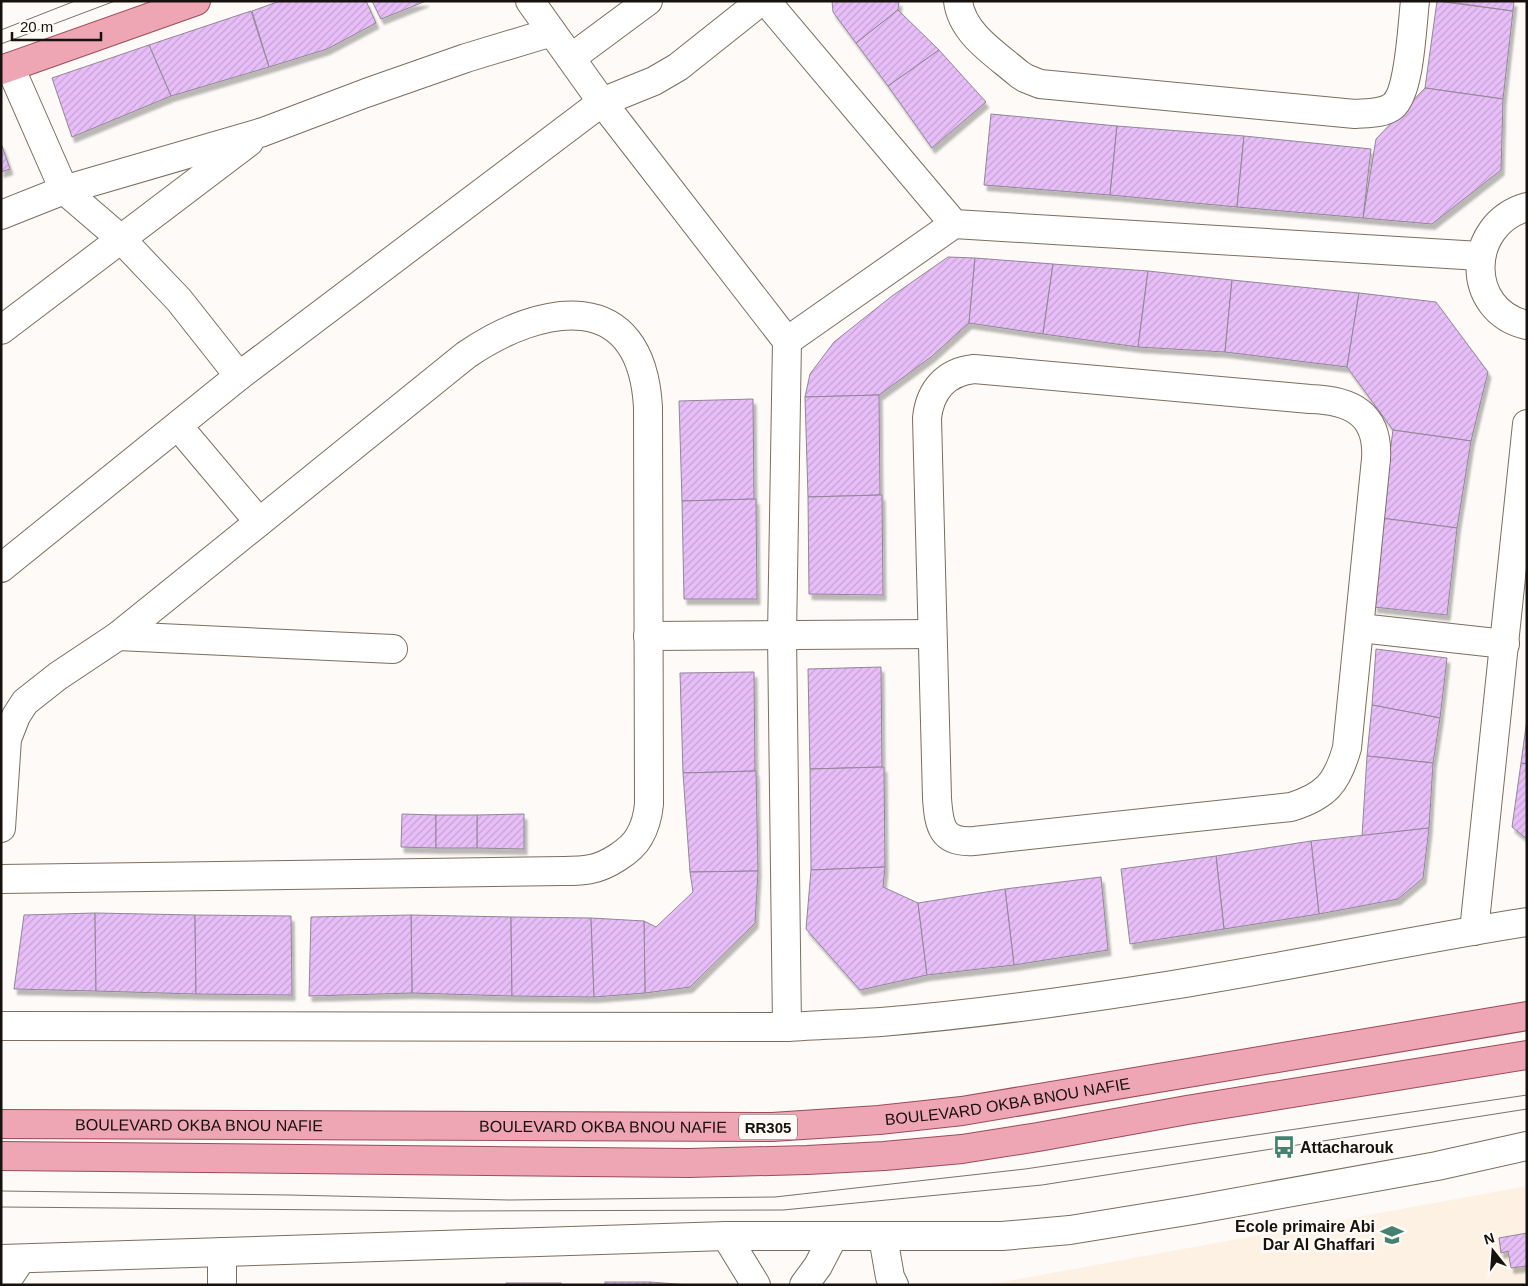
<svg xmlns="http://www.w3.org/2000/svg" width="1528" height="1286" font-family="Helvetica,sans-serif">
	<defs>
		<pattern id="building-hatch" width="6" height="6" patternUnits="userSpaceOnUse" patternTransform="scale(1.25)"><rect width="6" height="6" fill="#e7bef8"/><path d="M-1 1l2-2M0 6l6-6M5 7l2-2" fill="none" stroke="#c5a2d3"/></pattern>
		<filter id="shadow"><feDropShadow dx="3" dy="5.5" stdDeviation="1" flood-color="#0004"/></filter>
	</defs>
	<rect width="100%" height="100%" fill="#fdfaf7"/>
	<polygon fill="#fdf1e3" points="1527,1186 1527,1285 986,1285"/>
	<g fill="url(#building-hatch)" stroke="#918696" filter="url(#shadow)">
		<polygon points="280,1 366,1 376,23 327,49 269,67 252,11"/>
		<polygon points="372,1 426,1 381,19"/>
		<polygon points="832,1 899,1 898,10 856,43 833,12"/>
		<polygon points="1437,1 1513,11 1503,99 1425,88"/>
		<polygon points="1442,1 1514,1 1513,11"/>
		<polygon points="898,10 939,50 888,86 856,43"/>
		<polygon points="251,11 269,67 171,96 149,45"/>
		<polygon points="149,45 171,96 72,137 52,78"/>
		<polygon points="939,50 986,102 932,148 888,86"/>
		<polygon points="1425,88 1503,99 1501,170 1432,224 1363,218 1376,139"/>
		<polygon points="991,114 1117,126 1110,195 984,185"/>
		<polygon points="1117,126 1244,136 1237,207 1110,195"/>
		<polygon points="1244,136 1371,149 1363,218 1237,207"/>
		<polygon points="1,143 10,169 1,172"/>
		<polygon points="948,257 975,258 969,323 931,357 879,395 805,397 810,374 834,342 892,296"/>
		<polygon points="975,258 1053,264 1043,334 969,323"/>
		<polygon points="1053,264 1148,271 1138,347 1043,334"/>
		<polygon points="1148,271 1232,280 1225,352 1138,347"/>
		<polygon points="1232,280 1359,293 1347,367 1225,352"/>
		<polygon points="1359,293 1436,302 1488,372 1471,441 1393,430 1347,367"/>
		<polygon points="879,395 880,495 808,497 805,397"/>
		<polygon points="753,399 754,499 682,501 679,401"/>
		<polygon points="1393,430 1471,441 1457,528 1381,518"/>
		<polygon points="882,495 883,595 809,594 808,497"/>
		<polygon points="756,499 757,599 684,599 682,501"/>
		<polygon points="1381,518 1457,528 1447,615 1374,607"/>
		<polygon points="1376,649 1447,658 1440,718 1372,705"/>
		<polygon points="881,667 882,767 810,769 808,669"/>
		<polygon points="754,672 755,771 683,773 680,673"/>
		<polygon points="1372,705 1440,718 1433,763 1367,756"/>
		<polygon points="1527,719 1527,764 1521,763"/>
		<polygon points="1367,756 1433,763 1429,828 1362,836"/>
		<polygon points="1521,763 1527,764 1527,839 1512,827"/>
		<polygon points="884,767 885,867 811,870 810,769"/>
		<polygon points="756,771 758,871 690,872 683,773"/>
		<polygon points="402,814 436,815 436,848 401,847"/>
		<polygon points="524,814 524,849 477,848 477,815"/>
		<rect x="436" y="815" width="41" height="33"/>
		<polygon points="1429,828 1423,878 1398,899 1319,914 1311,841"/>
		<polygon points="1311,841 1319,914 1224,929 1216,856"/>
		<polygon points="1216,856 1224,929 1130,944 1121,869"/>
		<polygon points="885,867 883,887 918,903 927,975 860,990 806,929 811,870"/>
		<polygon points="758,871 755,923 690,987 645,993 644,921 656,927 693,892 690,872"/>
		<polygon points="1101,877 1108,950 1014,965 1005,889"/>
		<polygon points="1005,889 1014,965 927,975 918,903"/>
		<polygon points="95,913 96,991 14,989 24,915"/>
		<polygon points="95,913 195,915 196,994 96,991"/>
		<polygon points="195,915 291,916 292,995 196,994"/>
		<polygon points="411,915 511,917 512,996 412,993"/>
		<polygon points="411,915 412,993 309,996 311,917"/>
		<polygon points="511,917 591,918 594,997 512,996"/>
		<polygon points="591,918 644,921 645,993 594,997"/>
		<polygon points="1527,1233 1527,1266 1511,1268 1508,1251 1501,1253 1499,1238"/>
		<rect x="605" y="1282" width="45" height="3"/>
		<polygon points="650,1282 689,1285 650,1285"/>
		<rect x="506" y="1283" width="55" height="2"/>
	</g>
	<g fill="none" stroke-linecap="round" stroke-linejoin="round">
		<defs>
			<g id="minor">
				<polyline points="530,1 602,102 787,341 782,635 787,1027"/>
				<polyline points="766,1 954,224 1480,256"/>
				<path d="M958,1C962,34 996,54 1019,74L1025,78L1040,84L1355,114C1367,113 1383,114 1393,106C1410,92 1412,25 1415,1"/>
				<polyline points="571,58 648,1"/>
				<polyline points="10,67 64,190 121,239 179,300 239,376"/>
				<path d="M1527,207C1466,224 1464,311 1527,325"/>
				<polyline points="1,215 64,190 263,132 366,93 466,58 552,32"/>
				<polyline points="1,330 249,142"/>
				<polyline points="787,341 954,224"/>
				<path d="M974,369L1310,399C1351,400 1379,414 1376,459L1347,748C1337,783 1326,796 1291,807L974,841C942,843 939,827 937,798L927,418C930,390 946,372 974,369Z"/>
				<polyline points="178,426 259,522"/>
				<polyline points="1,568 239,376 602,102 654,81 678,67 761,1"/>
				<polyline points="1360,628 1505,644"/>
				<polyline points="118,636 393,649"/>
				<polyline points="648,636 932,634"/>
				<path d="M1,828L7,739L16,716L25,702L58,676L118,636L466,355C542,303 641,286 648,407L649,804C648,815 645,827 639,837C631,851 607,866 591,869C582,871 573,871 564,871L1,879"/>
				<polyline points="1474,931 1527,424"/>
				<path d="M1,1026L787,1027C818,1025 850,1024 881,1022C976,1014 1071,1001 1166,986C1287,967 1406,941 1527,922"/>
				<polyline points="726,1236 756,1285"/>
				<polyline points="883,1237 890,1277 894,1285"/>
				<polyline points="1,1259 726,1236 1002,1236 1070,1230 1193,1210 1437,1166 1527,1146"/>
				<polyline points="4,1285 21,1259"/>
				<polyline points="222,1285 222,1252"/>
				<polyline points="804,1285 818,1266 833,1237"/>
			</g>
			<g id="major">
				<polyline points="1,70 196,1"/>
				<path id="s1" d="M1,1124L772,1127L879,1120L962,1111L1527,1016"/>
				<polyline points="1,1156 689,1163 807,1160 884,1156 962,1149 1038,1137 1187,1110 1527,1055"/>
			</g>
		</defs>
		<use href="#minor" stroke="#7b6e60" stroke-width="30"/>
		<use href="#major" stroke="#9c4b59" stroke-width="30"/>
		<use href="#minor" stroke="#fff" stroke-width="28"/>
		<use href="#major" stroke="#efa6b4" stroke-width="28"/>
		<g stroke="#76726e" stroke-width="1">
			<polyline points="1,30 75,1"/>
			<polyline points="1,44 115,1"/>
			<polyline points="1,1191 289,1195 509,1200 775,1197 1025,1169 1527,1095"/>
			<polyline points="1,1207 451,1211 783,1210 1042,1185 1527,1109"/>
		</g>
	</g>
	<defs>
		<symbol id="bus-bare" viewBox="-9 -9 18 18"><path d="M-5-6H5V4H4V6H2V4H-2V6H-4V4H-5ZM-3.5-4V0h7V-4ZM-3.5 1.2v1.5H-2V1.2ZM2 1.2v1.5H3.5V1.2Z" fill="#42826f" stroke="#fdfaf7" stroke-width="2.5" paint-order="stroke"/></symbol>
		<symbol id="school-bare" viewBox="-9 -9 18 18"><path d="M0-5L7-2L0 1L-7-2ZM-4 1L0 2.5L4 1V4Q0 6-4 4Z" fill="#42826f" stroke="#fdfaf7" stroke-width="2.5" paint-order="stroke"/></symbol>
	</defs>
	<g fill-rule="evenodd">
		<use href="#bus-bare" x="1268" y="1131" width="32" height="32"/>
		<use href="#school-bare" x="1376" y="1219" width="32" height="32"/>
	</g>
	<g text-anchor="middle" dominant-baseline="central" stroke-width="5" stroke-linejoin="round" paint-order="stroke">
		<rect fill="#fdfaf7" stroke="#5b5752" stroke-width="1" x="739" y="1114.5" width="58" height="25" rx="4"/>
		<g font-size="15" font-weight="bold" fill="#16110c">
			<text x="768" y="1127">RR305</text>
		</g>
		<g font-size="16" fill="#16110c" stroke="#fdfaf7">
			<text stroke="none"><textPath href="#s1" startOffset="1008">BOULEVARD OKBA BNOU NAFIE</textPath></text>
			<text stroke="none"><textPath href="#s1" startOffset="198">BOULEVARD OKBA BNOU NAFIE</textPath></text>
			<text stroke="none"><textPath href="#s1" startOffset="602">BOULEVARD OKBA BNOU NAFIE</textPath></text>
		</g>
		<g font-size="16" font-weight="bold" fill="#16110c" stroke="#fdfaf7" text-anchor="start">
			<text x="1300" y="1147">Attacharouk</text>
			<text x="1375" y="1226" text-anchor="end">Ecole primaire Abi<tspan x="1375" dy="18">Dar Al Ghaffari</tspan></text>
		</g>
	</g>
	<rect width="1528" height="1286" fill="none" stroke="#16110c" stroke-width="5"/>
	<g transform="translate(1493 1251) rotate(343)" stroke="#fdfaf7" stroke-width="4" paint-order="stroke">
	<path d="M0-4L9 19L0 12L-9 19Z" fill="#16110c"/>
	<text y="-8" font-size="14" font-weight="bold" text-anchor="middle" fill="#16110c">N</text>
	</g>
	<path d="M12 32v8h89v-8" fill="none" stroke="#16110c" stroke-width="2.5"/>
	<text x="20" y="32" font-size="15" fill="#16110c" stroke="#fdfaf7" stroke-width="4" paint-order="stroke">20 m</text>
</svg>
